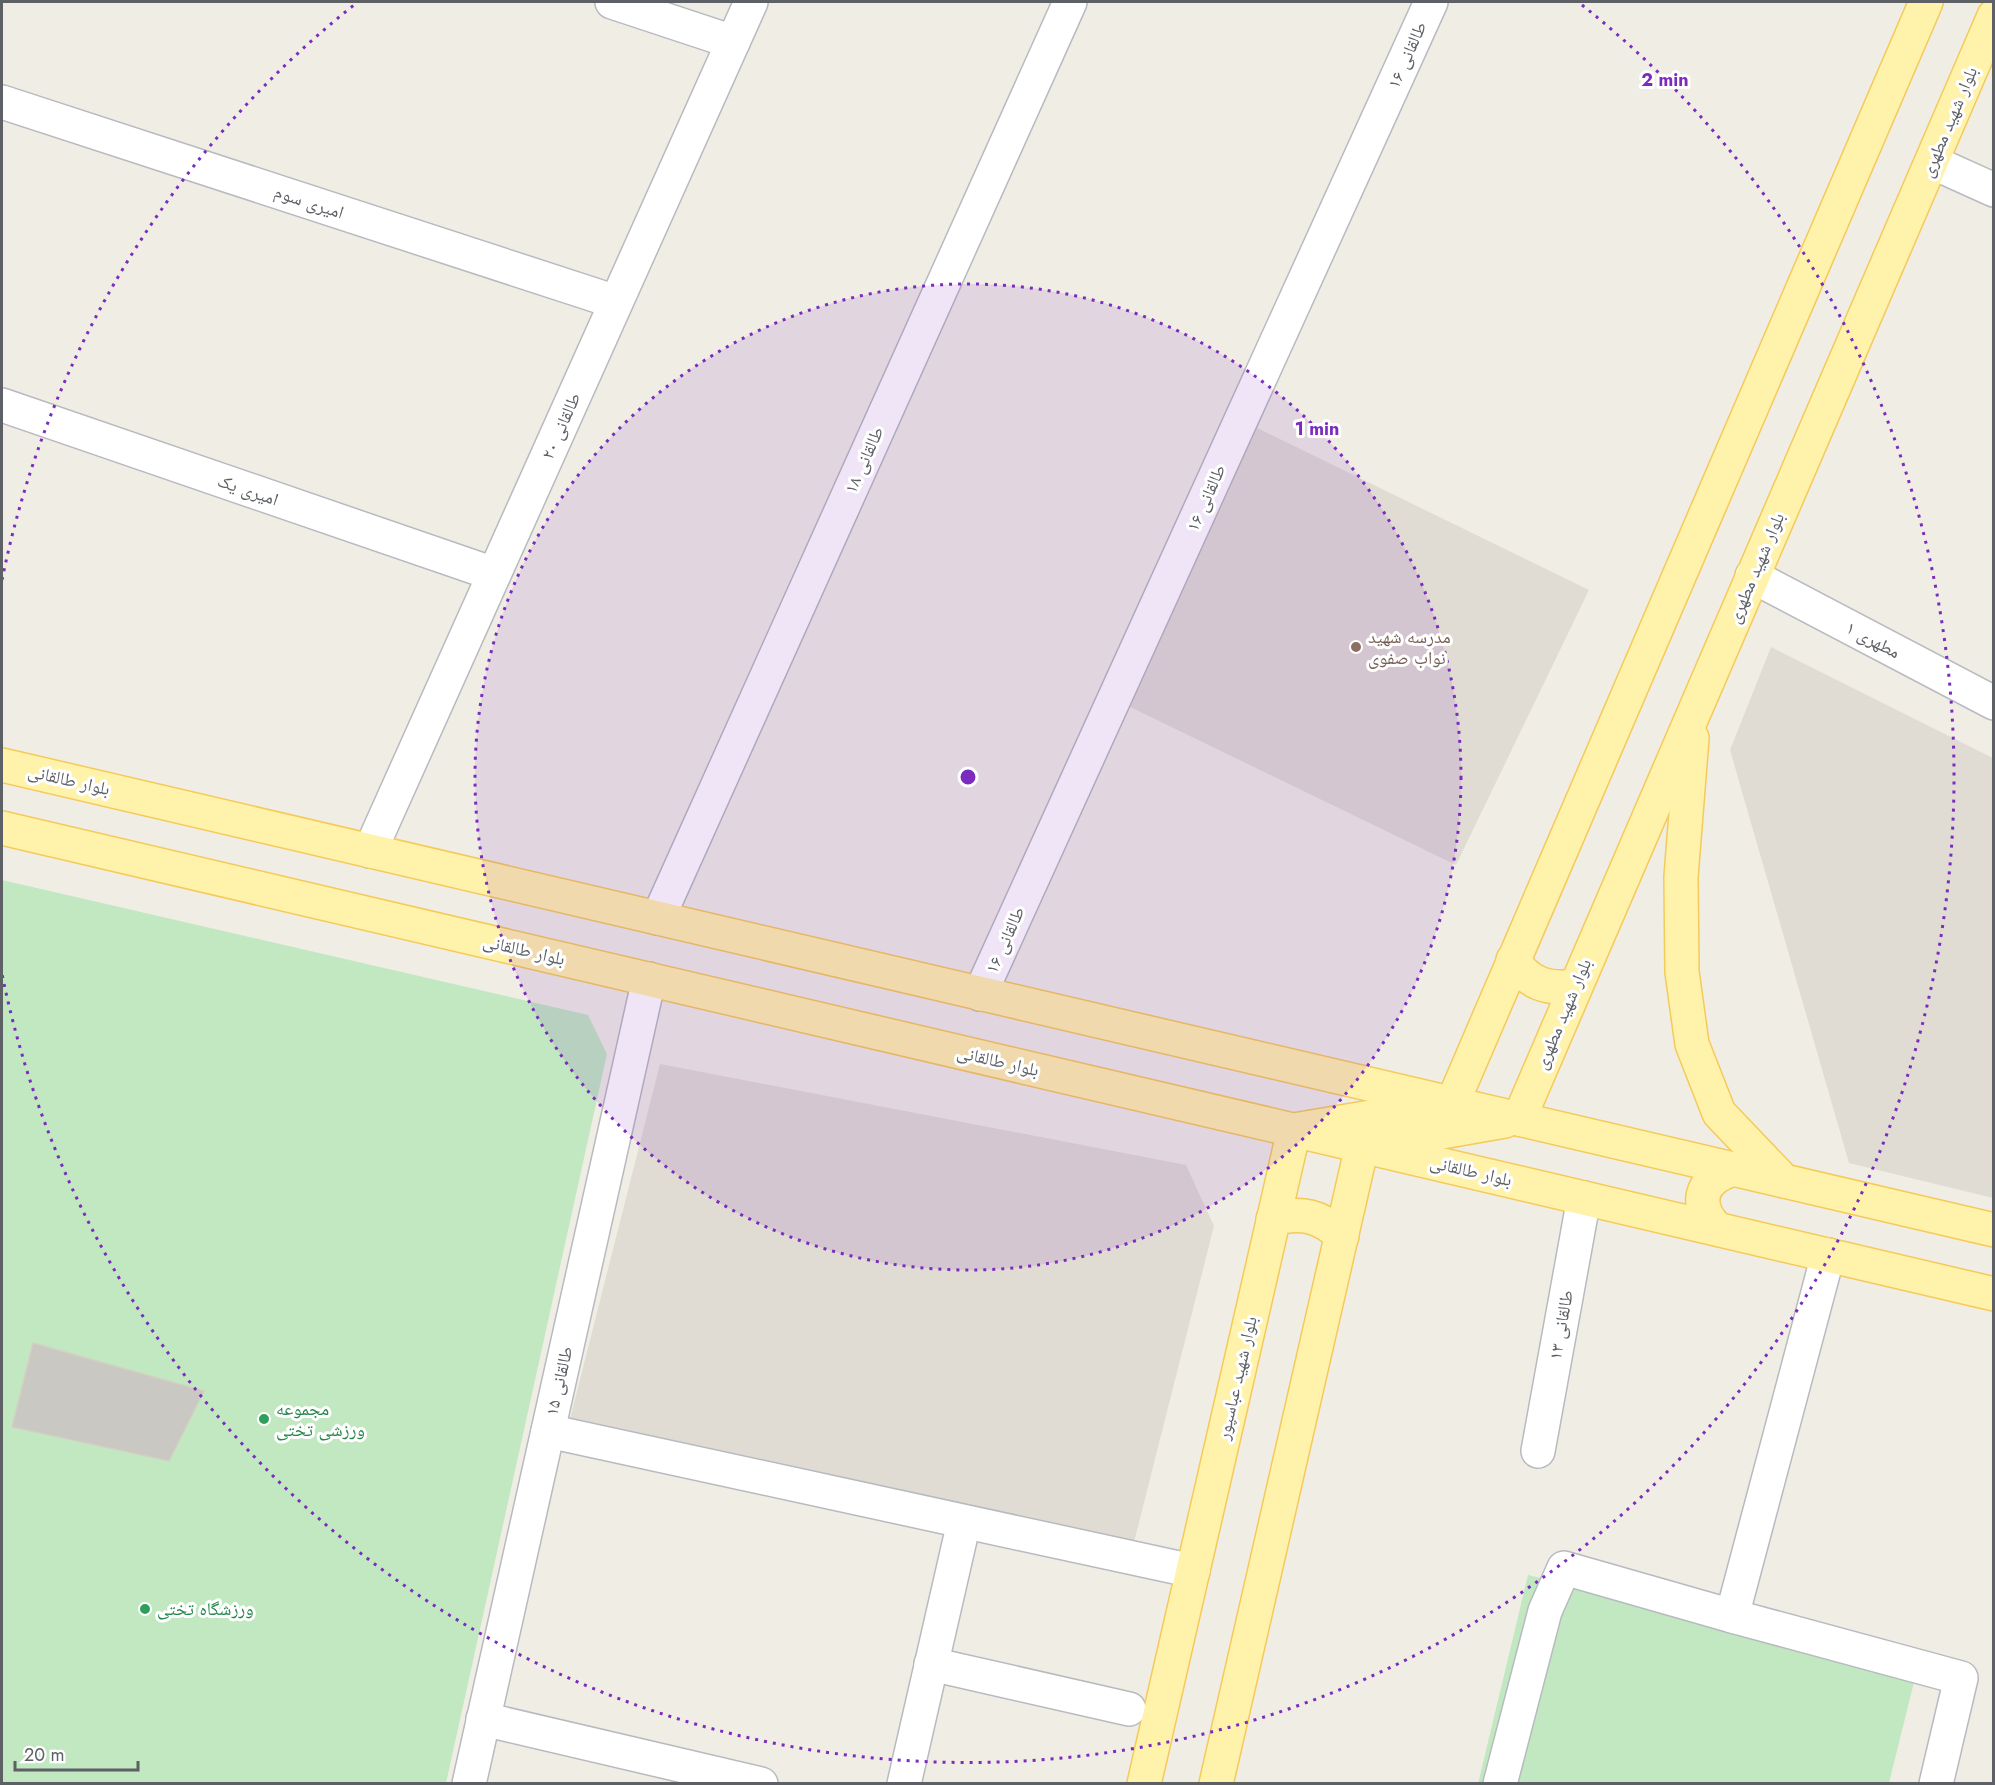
<svg xmlns="http://www.w3.org/2000/svg" width="1995" height="1785" font-family="Jost,'Noto Naskh Arabic',sans-serif">
	<rect width="100%" height="100%" fill="#f0ede5"/>
	<g fill="#e0dcd3">
		<polygon points="1257,428 1589,590 1456,865 1124,704"/>
		<polygon points="1771,647 1993,758 1993,1198 1849,1163 1730,750"/>
		<polygon points="660,1064 1186,1165 1214,1226 1132,1550 569,1423"/>
	</g>
	<g fill="#c1e8c1">
		<polygon points="2,880 588,1015 607,1054 446,1783 2,1783"/>
		<polygon points="1528,1575 1918,1666 1889,1783 1478,1784"/>
	</g>
	<polygon fill="#cac8c2" stroke="#d4cfc3" stroke-width="1.5" points="33,1343 204,1391 169,1461 12,1427"/>
	<g fill="none" stroke-linecap="round" stroke-linejoin="round">
		<defs>
			<g id="minor">
				<polyline points="612,2 733,42"/>
				<polyline points="2,102 616,302"/>
				<polyline points="1932,162 1994,190"/>
				<polyline points="2,405 494,574"/>
				<polyline points="1752,576 1994,703"/>
				<polyline points="370,851 751,2"/>
				<polyline points="658,918 1070,2"/>
				<polyline points="980,994 1431,2"/>
				<polyline points="548,1431 1193,1571"/>
				<polyline points="1538,1451 1584,1198"/>
				<polyline points="1732,1616 1961,1678 1936,1784"/>
				<polyline points="931,1664 1129,1709"/>
				<polyline points="483,1719 761,1784"/>
				<polyline points="469,1784 649,979"/>
				<polyline points="904,1784 964,1522"/>
				<polyline points="1500,1784 1545,1611 1564,1568 1732,1616 1828,1255"/>
			</g>
			<g id="major">
				<polyline points="1692,738 1681,877 1682,972 1692,1044 1719,1113 1784,1181"/>
				<polyline points="2,765 1994,1230"/>
				<polyline points="2,828 1994,1294"/>
				<path d="M1513,960C1528,983 1547,990 1575,986"/>
				<polyline points="1452,1104 1926,2"/>
				<polyline points="1519,1119 1994,16"/>
				<path d="M1273,1219C1301,1211 1321,1216 1342,1236"/>
				<path d="M1717,1229C1694,1205 1699,1181 1731,1170"/>
				<polyline points="1144,1784 1294,1130 1436,1106"/>
				<polyline points="1216,1784 1362,1146 1505,1121"/>
			</g>
		</defs>
		<use href="#minor" stroke="#b7bbbf" stroke-width="36"/>
		<use href="#major" stroke="#f5ca59" stroke-width="36"/>
		<use href="#minor" stroke="#fff" stroke-width="33"/>
		<use href="#major" stroke="#fff2ab" stroke-width="33"/>
	</g>
	<circle cx="968" cy="777" r="493" fill="#7b2cbf" fill-opacity=".12"/>
	<g fill="none" stroke="#7b2cbf" stroke-width="3" stroke-dasharray="3 6">
		<circle cx="968" cy="777" r="493"/>
		<path d="M2 580A986 986 0 0 1 354 5M1582 5A986 986 0 1 1 2 974"/>
	</g>
	<circle fill="#8d6e63" stroke="#fff" stroke-width="2" cx="1356" cy="647" r="6"/>
	<g fill="#2e9e5b" stroke="#fff" stroke-width="2">
		<circle cx="264" cy="1419" r="6"/>
		<circle cx="145" cy="1609" r="6"/>
	</g>
	<g text-anchor="middle" dominant-baseline="central" stroke-width="6" stroke-linejoin="round" paint-order="stroke">
		<g font-size="18" fill="#5d6166" stroke="#fff">
			<text transform="translate(1407 55) rotate(-66)">طالقانی ۱۶</text>
			<text transform="translate(1949 122) rotate(-67)">بلوار شهید مطهری</text>
			<text transform="translate(309 202) rotate(18)">امیری سوم</text>
			<text transform="translate(561 426) rotate(-66)">طالقانی ۲۰</text>
			<text transform="translate(864 460) rotate(-66)">طالقانی ۱۸</text>
			<text transform="translate(248 490) rotate(19)">امیری یک</text>
			<text transform="translate(1206 498) rotate(-66)">طالقانی ۱۶</text>
			<text transform="translate(1756 568) rotate(-67)">بلوار شهید مطهری</text>
			<text transform="translate(1873 640) rotate(28)">مطهری ۱</text>
			<text transform="translate(69 780) rotate(13)">بلوار طالقانی</text>
			<text transform="translate(1005 940) rotate(-66)">طالقانی ۱۶</text>
			<text transform="translate(524 950) rotate(13)">بلوار طالقانی</text>
			<text transform="translate(1563 1014) rotate(-67)">بلوار شهید مطهری</text>
			<text transform="translate(998 1061) rotate(13)">بلوار طالقانی</text>
			<text transform="translate(1471 1171) rotate(13)">بلوار طالقانی</text>
			<text transform="translate(1561 1325) rotate(-80)">طالقانی ۱۳</text>
			<text transform="translate(1237 1378) rotate(-77)">بلوار شهید عباسپور</text>
			<text transform="translate(559 1381) rotate(-77)">طالقانی ۱۵</text>
		</g>
		<g font-size="18" fill="#785e54" stroke="#fff" text-anchor="start">
			<text x="1368" y="637">مدرسه شهید<tspan x="1368" dy="21">نواب صفوی</tspan></text>
		</g>
		<g font-size="18" fill="#27864d" stroke="#fff" text-anchor="start">
			<text x="276" y="1409">مجموعه<tspan x="276" dy="21">ورزشی تختی</tspan></text>
			<text x="157" y="1609">ورزشگاه تختی</text>
		</g>
	</g>
	<circle cx="968" cy="777" r="9" fill="#7b2cbf" stroke="#fff" stroke-width="3"/>
	<g font-size="18" text-anchor="middle" font-weight="bold" fill="#7b2cbf" stroke="#fff" stroke-width="6" stroke-linejoin="round" paint-order="stroke">
		<text x="1665" y="86">2 min</text>
		<text x="1317" y="435">1 min</text>
	</g>
	<rect width="1995" height="1785" fill="none" stroke="#5d6166" stroke-width="6"/>
	<path d="M15 1761v9h123v-9" fill="none" stroke="#5d6166" stroke-width="3"/>
	<text x="24" y="1761" font-size="18" fill="#5d6166" stroke="#ffffff" stroke-width="4.5" paint-order="stroke">20 m</text>
</svg>
